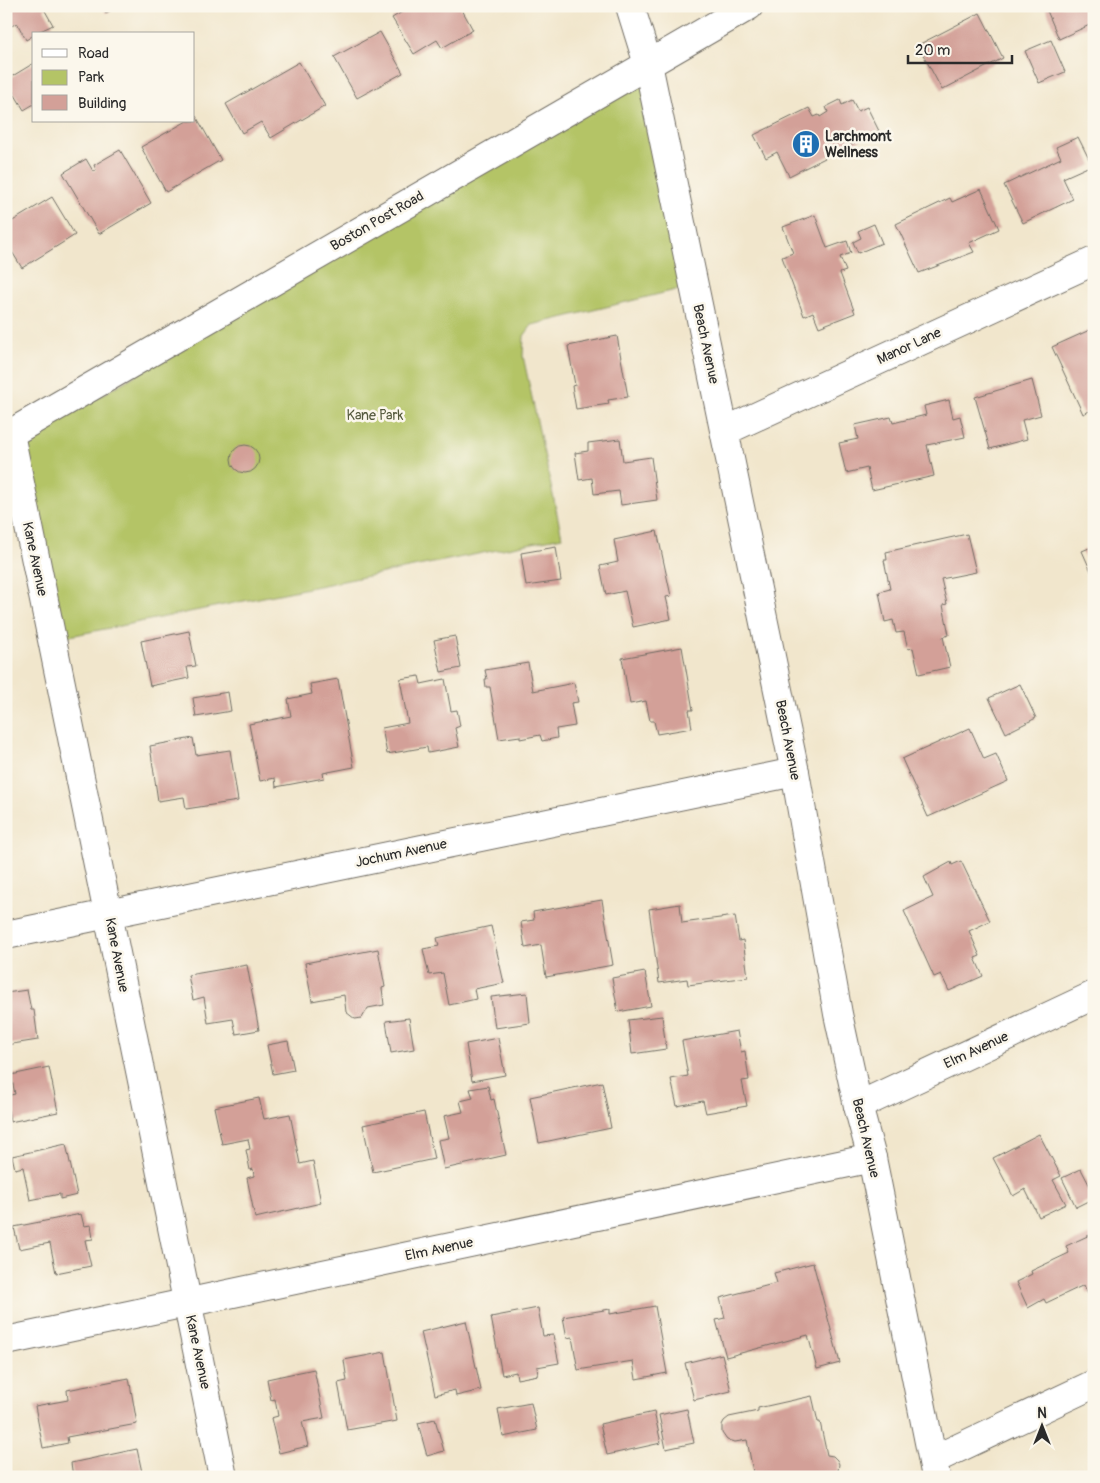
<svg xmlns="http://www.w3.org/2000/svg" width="1100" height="1483" font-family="Pangolin,sans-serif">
	<rect width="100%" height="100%" fill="#fbf7ec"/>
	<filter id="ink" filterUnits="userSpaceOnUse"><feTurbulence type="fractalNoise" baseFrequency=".02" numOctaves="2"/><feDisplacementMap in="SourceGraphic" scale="10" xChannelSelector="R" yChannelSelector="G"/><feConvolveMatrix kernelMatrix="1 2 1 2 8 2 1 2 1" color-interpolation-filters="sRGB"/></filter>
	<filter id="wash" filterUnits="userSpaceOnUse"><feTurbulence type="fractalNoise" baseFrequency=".0096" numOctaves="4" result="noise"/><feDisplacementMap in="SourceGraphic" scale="20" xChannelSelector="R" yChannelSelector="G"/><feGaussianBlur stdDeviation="1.12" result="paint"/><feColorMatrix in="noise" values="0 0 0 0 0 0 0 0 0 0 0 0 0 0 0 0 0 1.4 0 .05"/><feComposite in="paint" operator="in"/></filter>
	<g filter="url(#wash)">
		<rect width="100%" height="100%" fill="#f1e6cc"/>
		<polygon fill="#b4c466" stroke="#707848" points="642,74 684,288 532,325 524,336 523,356 562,537 65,637 23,442"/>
		<g id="blocks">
			<g fill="#d3a098">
				<polygon points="6,6 46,6 46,8 44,9 53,25 34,34 34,35 26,40 17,23 6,29"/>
				<polygon points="102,6 119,6 106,13"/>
				<polygon points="412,6 460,6 473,30 442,48 437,40 414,54 392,18"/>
				<polygon points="1045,6 1094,6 1094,23 1059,39"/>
				<polygon points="980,13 1003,58 942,90 918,45"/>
				<polygon points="380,32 403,73 357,98 334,57"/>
				<polygon points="1051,40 1065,72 1039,83 1025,51"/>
				<polygon points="299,62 325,106 271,138 261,122 242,133 226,104"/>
				<polygon points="34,63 34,104 24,110 6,80"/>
				<polygon points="840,100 842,105 852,100 858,111 867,107 879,131 789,176 777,152 766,158 754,135 809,108 814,117 819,115 820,117 828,112 826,107"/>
				<polygon points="196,116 221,160 166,192 141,147 187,121 194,121 194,117"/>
				<polygon points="1078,137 1092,165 1063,178 1073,199 1023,223 1004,185 1061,158 1056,147"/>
				<polygon points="120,150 151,203 99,234 63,173 86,159 93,171 96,170 94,165"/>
				<polygon points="981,189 999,229 969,243 974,252 919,273 896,224 950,198 952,202"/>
				<polygon points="52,197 75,235 22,268 6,242 6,225"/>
				<polygon points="815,215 827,248 847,241 851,253 840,257 846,271 840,273 855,313 819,327 813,312 804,316 782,257 793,253 783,227"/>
				<polygon points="874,224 882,243 858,253 853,242 861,238 858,231"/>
				<polygon points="1094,328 1094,409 1083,414 1052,347"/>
				<polygon points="617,336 628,397 608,400 609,404 576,409 572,386 575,385 568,346"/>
				<polygon points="1032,380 1041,415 1022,420 1027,439 990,449 975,397"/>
				<polygon points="949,400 953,418 960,416 965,437 927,445 934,476 872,490 867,468 846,473 839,443 858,439 855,425 891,417 893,423 926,415 924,406"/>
				<polygon points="620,439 623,461 651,457 657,500 621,505 619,491 594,494 592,478 579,480 575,453 588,451 588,443"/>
				<circle cx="245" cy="459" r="14"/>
				<polygon points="657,531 671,596 666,597 671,619 633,627 625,591 606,595 600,566 618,562 614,540"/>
				<polygon points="967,534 976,572 941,579 947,604 943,605 949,635 943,637 950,667 919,674 913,648 908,649 904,632 896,633 893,620 885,622 879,592 890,589 884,560 887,560 886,552"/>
				<polygon points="1094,546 1094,578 1082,551"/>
				<polygon points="556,547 561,581 526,586 521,553"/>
				<polygon points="189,631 196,666 187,667 189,678 150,686 141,641"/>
				<polygon points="455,636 461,668 441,672 434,640"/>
				<polygon points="682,647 693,710 689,710 692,728 657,734 654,721 650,721 646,701 630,704 622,658"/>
				<polygon points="528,663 533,691 574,683 578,702 571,703 575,726 556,729 557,738 542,741 540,735 520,739 520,736 499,739 490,687 486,687 485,679 487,679 485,670"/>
				<polygon points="419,676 421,684 445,679 451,711 457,710 460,726 455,728 459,747 428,753 427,747 387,754 382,728 408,723 400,679"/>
				<polygon points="338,679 354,767 323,773 324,778 276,787 275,778 260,781 249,724 291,716 288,699 312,694 310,684"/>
				<polygon points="1020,684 1036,718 1006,733 989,698"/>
				<polygon points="228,692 231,711 196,717 193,698"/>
				<polygon points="970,728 984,759 996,754 1008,781 928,817 902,759"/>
				<polygon points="193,738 196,755 230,750 238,801 186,809 184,797 158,801 150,746"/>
				<polygon points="961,861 990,921 969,931 980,956 975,958 983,976 949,991 941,974 934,977 904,911 933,897 924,877 951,862 952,865"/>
				<polygon points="602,900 613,965 546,977 541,945 525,948 521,922 534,920 533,912"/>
				<polygon points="680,904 682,923 735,916 739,941 743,940 748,977 688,985 687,979 659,983 649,909"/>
				<polygon points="491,926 504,983 474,989 476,999 449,1005 443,973 429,975 423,949 439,946 437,938"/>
				<polygon points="378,949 385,987 382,988 384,1005 368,1008 362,1018 355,1019 346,1012 344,995 312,1001 305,963"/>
				<polygon points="247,965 259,1030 236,1034 233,1019 208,1023 204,997 193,1000 188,975"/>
				<polygon points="645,972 651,1006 618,1012 612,978"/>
				<polygon points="27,990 31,1010 34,1010 38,1040 6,1045 6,993"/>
				<polygon points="527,993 530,1023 495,1028 491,997"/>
				<polygon points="662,1016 666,1049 632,1054 628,1020"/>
				<polygon points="409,1018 414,1049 391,1053 386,1021"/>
				<polygon points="737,1031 741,1052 745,1051 749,1080 742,1081 747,1106 706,1113 703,1101 677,1106 671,1079 688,1076 682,1041"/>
				<polygon points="498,1038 505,1075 472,1081 466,1044"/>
				<polygon points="288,1041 294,1070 273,1074 267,1045"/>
				<polygon points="49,1067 58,1112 10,1122 6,1096 15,1094 11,1075"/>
				<polygon points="602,1082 611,1128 539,1143 530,1097"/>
				<polygon points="488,1086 491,1100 494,1099 506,1155 444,1169 438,1140 449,1138 444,1116 463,1112 460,1101 473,1098 470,1089"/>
				<polygon points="259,1098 264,1119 290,1114 300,1164 313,1161 321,1203 255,1218 247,1178 254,1176 253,1169 250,1170 246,1150 250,1149 248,1139 222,1144 214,1107"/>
				<polygon points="424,1112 434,1159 373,1172 363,1125"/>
				<polygon points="1039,1134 1061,1176 1053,1180 1066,1204 1039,1217 1025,1189 1013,1196 993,1158"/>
				<polygon points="66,1144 77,1195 60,1199 60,1194 30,1200 23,1167 15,1169 12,1156"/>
				<polygon points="1081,1169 1094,1194 1094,1198 1076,1207 1062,1178"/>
				<polygon points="81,1214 84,1226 91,1225 93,1239 85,1240 91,1266 56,1273 50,1243 19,1249 14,1227"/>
				<polygon points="1094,1233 1094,1291 1088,1294 1084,1285 1046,1303 1044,1299 1028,1308 1016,1282 1032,1274 1031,1271 1069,1253 1066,1246"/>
				<polygon points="813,1263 840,1363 817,1369 808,1335 726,1357 716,1320 725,1318 720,1298 777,1283 774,1273"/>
				<polygon points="655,1306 667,1373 636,1379 633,1361 578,1370 572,1337 567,1338 563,1317 610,1309 610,1314"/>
				<polygon points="538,1308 543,1336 553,1335 559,1363 537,1367 538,1375 517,1379 516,1372 502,1375 491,1317"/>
				<polygon points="466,1321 481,1390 456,1396 455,1390 435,1395 421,1332"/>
				<polygon points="385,1352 397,1421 347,1430 338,1383 347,1381 344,1360"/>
				<polygon points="722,1354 731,1391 694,1400 685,1363"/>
				<polygon points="314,1369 324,1418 302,1422 308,1446 279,1453 271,1418 278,1416 275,1399 271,1400 267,1379"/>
				<polygon points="129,1378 137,1424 67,1437 68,1443 43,1448 35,1406 68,1400 67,1390"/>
				<polygon points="812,1396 818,1422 820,1422 827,1455 833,1456 837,1460 839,1464 838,1471 836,1475 833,1477 754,1477 747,1440 735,1442 727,1440 722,1433 722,1425 724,1421 729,1417 758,1411 758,1408"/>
				<polygon points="531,1403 537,1430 503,1437 498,1409"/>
				<polygon points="687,1409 694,1443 666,1449 659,1415"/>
				<polygon points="654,1412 661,1443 607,1455 600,1424"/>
				<polygon points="435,1419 444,1451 427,1456 418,1423"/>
				<polygon points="137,1449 143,1477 73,1477 71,1463"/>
			</g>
		</g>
	</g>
	<g filter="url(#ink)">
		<use href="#blocks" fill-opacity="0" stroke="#706c63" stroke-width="1"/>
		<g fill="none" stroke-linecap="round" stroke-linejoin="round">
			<defs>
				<g id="minor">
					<polyline points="725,431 1094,261"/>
					<polyline points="10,434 223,1477"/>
					<polyline points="6,935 795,772"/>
					<polyline points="858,1106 1094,995"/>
					<polyline points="6,1341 872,1158"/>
					<polyline points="933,1460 1094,1384"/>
				</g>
				<polyline id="tertiary" points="630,6 648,64 795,772 838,1014 858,1106 872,1158 936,1477"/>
				<polyline id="primary" points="6,436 749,6"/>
			</defs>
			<use href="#minor" stroke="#706c63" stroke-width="30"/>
			<use href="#tertiary" stroke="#706c63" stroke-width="30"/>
			<use href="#primary" stroke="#706c63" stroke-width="30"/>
			<use href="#minor" stroke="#fff" stroke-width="28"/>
			<use href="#tertiary" stroke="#fff" stroke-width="28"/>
			<use href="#primary" stroke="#fff" stroke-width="28"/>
		</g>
	</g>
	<defs>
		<symbol id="building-disc" viewBox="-11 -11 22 22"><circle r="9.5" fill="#1f6fb2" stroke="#fbf7ec"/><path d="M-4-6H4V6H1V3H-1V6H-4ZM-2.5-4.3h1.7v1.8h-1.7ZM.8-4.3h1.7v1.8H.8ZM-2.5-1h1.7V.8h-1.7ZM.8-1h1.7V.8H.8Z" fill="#fff"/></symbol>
	</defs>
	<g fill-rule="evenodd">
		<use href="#building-disc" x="790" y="128" width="32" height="32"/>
	</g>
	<g text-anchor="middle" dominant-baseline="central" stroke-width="5" stroke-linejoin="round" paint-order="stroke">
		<g font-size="14" font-weight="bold" fill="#2b2b2b" stroke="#fbf7ec" text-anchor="start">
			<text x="825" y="136">Larchmont<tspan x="825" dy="16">Wellness</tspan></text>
		</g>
		<g font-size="14" fill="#2b2b2b" stroke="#fbf7ec">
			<text transform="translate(377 221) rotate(-30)">Boston Post Road</text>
			<text transform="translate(706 344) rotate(78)">Beach Avenue</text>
			<text transform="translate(909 346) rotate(-25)">Manor Lane</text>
			<text transform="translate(35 559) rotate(78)">Kane Avenue</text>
			<text transform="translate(788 740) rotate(79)">Beach Avenue</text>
			<text transform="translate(401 853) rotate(-12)">Jochum Avenue</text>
			<text transform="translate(117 955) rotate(79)">Kane Avenue</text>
			<text transform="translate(976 1050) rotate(-25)">Elm Avenue</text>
			<text transform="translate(866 1138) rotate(77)">Beach Avenue</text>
			<text transform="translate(439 1249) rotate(-12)">Elm Avenue</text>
			<text transform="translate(198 1352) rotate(78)">Kane Avenue</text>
		</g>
		<g font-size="14" fill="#54593d" stroke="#fbf7ec">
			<text x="375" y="415">Kane Park</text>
		</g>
	</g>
	<rect width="1100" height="1483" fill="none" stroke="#fbf7ec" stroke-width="25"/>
	<rect x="32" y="32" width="162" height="90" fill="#fbf7ec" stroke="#a8a59f"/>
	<rect x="42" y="49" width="25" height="8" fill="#ffffff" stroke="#a8a59f"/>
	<text x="78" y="58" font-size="15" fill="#2b2b2b">Road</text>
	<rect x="42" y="70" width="25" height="15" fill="#b4c466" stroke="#a8a59f"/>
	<text x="78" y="82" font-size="15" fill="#2b2b2b">Park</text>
	<rect x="42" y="95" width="25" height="15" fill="#d3a098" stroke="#a8a59f"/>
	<text x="78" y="108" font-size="15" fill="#2b2b2b">Building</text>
	<g transform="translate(1042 1426)" stroke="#fbf7ec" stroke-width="4" paint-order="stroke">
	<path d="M0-4L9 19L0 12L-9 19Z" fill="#2b2b2b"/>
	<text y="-8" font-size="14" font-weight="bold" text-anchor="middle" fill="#2b2b2b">N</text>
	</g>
	<path d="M908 55v8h104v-8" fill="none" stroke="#2b2b2b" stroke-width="2.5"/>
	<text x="915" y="55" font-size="15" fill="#2b2b2b" stroke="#fbf7ec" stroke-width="4" paint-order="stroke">20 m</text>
</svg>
